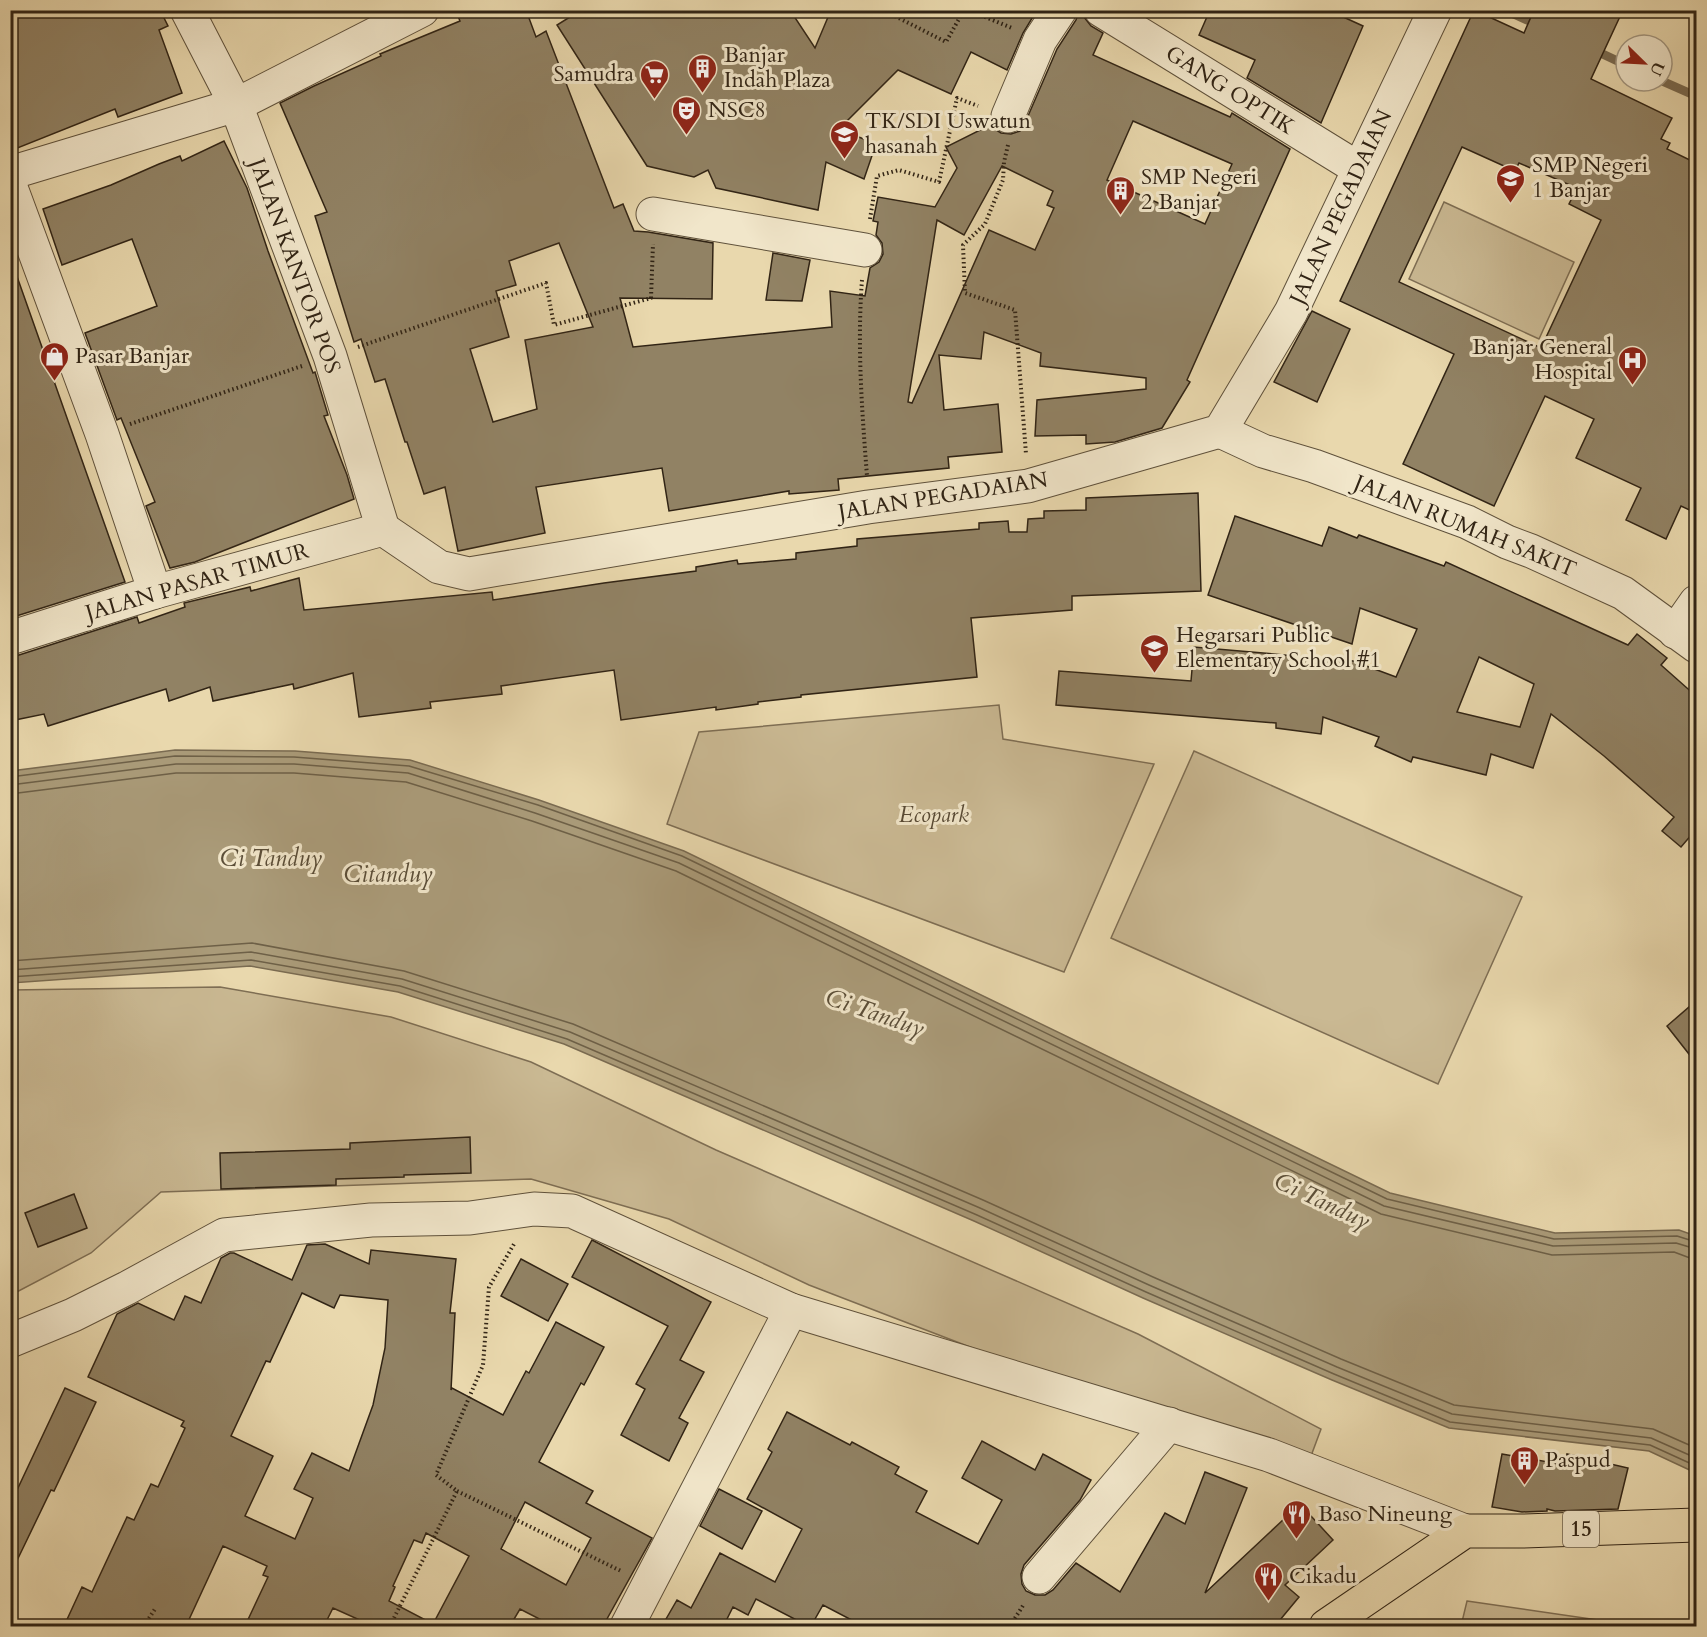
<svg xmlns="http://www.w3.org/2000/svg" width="1707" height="1637" font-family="Cardo,serif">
	<rect width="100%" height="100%" fill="#e9d8ad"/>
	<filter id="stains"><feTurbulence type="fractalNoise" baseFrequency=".00333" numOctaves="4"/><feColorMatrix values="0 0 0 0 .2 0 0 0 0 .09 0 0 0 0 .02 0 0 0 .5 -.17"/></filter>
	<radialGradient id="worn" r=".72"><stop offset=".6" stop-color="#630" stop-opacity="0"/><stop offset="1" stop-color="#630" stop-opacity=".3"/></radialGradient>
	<g fill="#cab993" stroke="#7e6e54" stroke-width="1.5">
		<polygon points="1444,202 1574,262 1539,339 1409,279"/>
		<polygon points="999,705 1003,739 1154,764 1064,972 667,824 699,732"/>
		<polygon points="1194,751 1522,897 1438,1084 1111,938"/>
		<polygon points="220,987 391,1017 531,1062 716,1150 1138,1334 1321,1429 1308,1464 983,1352 809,1285 669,1219 531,1179 161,1192 91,1253 11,1295 11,990"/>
		<polygon points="1467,1601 1639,1626 1461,1626"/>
	</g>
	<polygon fill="#aa9b79" stroke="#7a6b51" stroke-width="1.5" points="175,750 295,751 410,760 539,800 684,851 1390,1193 1555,1233 1679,1230 1696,1236 1696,1473 1649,1451 1449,1428 1332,1380 1143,1298 974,1221 564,1044 398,992 250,966 11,983 11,771"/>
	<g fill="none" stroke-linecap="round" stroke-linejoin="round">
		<g stroke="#6e6047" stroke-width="1.5">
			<polyline points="10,777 175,756 294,757 409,766 538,805 682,856 1387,1199 1554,1239 1677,1236 1696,1242"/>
			<polyline points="10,785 176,764 294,764 408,773 535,813 679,863 1384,1206 1553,1246 1676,1243 1696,1249"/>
			<polyline points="10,794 176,773 294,773 406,782 532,821 676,871 1381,1214 1552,1255 1674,1252 1690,1258 1696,1258"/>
			<polyline points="10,961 252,943 404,971 573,1024 983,1200 1153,1277 1341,1359 1454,1405 1653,1429 1696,1448"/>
			<polyline points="10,970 251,952 402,979 570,1032 980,1208 1149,1285 1337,1367 1452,1414 1651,1438 1696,1458"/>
			<polyline points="10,977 251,960 400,986 567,1039 977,1215 1146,1292 1334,1374 1450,1422 1650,1445 1696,1466"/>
		</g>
		<g stroke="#7a6b51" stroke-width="9">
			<polyline points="1505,10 1538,25"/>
			<polyline points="1592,49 1626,65"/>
			<polyline points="1662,81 1696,96"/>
		</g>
	</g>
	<g fill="#918264" stroke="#312415" stroke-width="1.5" fill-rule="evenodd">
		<polygon points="10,10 160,10 168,26 159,30 182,93 118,117 115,109 10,151"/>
		<path d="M470,10H526L536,37L546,31L614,208L623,204L634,231L648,232L713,243L712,299L620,298L633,347L832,327L830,291L865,296L870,268L879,262L883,254L882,243L876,235L878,222L873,221L878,197L935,207L957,168L946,147L992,124L993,128L1001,133L1011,134L1020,131L1025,123L1057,49L1076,20L1078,14L1084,17L1091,26L1103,33L1093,55L1230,117L1232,113L1290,149L1187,380L1190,382L1162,428L1115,442L1086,444V435L1035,436L1037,400L1146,389V378L1040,366L1041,353L984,332L981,359L939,355L944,410L998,404L1002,452L948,457L949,468L838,479L839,490L789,494V491L669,511L662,468L536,487L545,533L458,551L445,487L424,494L407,442H405L385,379L375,382L361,339L354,342L315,216L327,212L280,103L314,86L381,56L380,54L460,21L458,16ZM1133,121L1232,164L1205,224L1107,180ZM1002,166L1053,191L1047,205L1054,208L1035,250L989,230L912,403L908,402L937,220L964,235ZM559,243L593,327L525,340L537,409L493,422L470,349L509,337L496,291L516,285L509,261Z"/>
		<polygon points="581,10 790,10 815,48 831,10 1037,10 1023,33 1007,70 971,52 951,94 898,70 839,129 876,144 864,179 826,162 818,210 716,188 708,170 694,177 647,166 557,25"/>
		<polygon points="1210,10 1328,10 1363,26 1321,123 1247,78 1255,60 1199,35"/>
		<path d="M1474,10L1524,33L1534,10H1623L1591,79L1672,118L1661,139L1670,143L1667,149L1696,163V513L1681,506L1666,539L1626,520L1641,488L1576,458L1594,419L1545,396L1494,506L1403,464L1454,354L1340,301ZM1462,147L1515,171L1519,163L1577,188L1569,204L1601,220L1541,348L1399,282Z"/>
		<polygon points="224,141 247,188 268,251 313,373 315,372 328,415 324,416 347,475 354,499 195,562 170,568 146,506 155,502 121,418 117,420 85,333 157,306 132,239 62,265 43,209 111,185 159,164 180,156 182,161"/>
		<polygon points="773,253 810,260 802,301 766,300"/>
		<polygon points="14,268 125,582 10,618 10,269"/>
		<polygon points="1312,311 1350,329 1317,402 1274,382"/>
		<polygon points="1198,493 1201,591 1072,596 1072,610 971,618 977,677 801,695 801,697 758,702 758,704 716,710 716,707 621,720 614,670 501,686 502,694 430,702 431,708 359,717 353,673 294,689 293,684 213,701 210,687 169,701 166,689 48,726 44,714 10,721 10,656 16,656 137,617 139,623 185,607 184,603 250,587 251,591 299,578 304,610 492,592 493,600 604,583 696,571 696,567 737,560 738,564 796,559 796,553 857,546 857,539 979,529 979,523 1008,521 1009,532 1027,532 1028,519 1044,518 1044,511 1086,510 1086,498"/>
		<path d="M1235,516L1322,546L1329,527L1357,538L1359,535L1444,566L1446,562L1628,645L1637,634L1667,658L1661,665L1696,696V837L1693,833L1681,847L1662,831L1674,817L1604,756L1551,714L1533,768L1491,754L1486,775L1413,757L1411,762L1375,746L1379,737L1323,717L1321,734L1276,728V723L1056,705L1059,671L1191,681L1194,647L1353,661L1396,677L1417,629L1360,608L1352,644L1208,595ZM1479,657L1534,684L1520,727L1457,712Z"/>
		<polygon points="1696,1001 1696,1063 1667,1026"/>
		<polygon points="470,1137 471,1173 404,1175 404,1177 336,1179 336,1185 221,1189 220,1153 350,1149 350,1143"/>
		<polygon points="74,1194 87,1228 38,1247 25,1213"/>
		<polygon points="592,1240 711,1302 680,1360 704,1372 679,1418 688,1423 669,1461 621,1435 645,1389 636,1384 668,1326 572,1277"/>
		<path d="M325,1244L369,1264L371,1250L456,1259L450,1313H455L451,1390L452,1388L503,1415L526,1371L529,1373L556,1322L604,1347L584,1385L581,1383L539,1462L593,1491L586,1503L652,1538L603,1626H553L520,1609L510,1626H373L333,1608L324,1626H245L268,1577L263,1575L267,1566L223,1546L186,1626H64L82,1587L92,1592L127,1517L134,1520L151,1484L158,1487L185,1428L181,1426L184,1421L88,1377L117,1314L138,1303L174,1320L185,1296L201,1303L221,1258L230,1253H234L292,1280L307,1245ZM302,1293L334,1308L340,1295L388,1300L385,1348L373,1405L349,1471L312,1453L294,1489L313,1498L295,1539L245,1516L273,1456L231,1436L266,1361L270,1362ZM525,1502L591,1538L566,1585L501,1549ZM426,1533L469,1556L433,1624L389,1601L395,1587L393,1586L414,1540L422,1543Z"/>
		<polygon points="521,1259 568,1284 548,1321 501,1296"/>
		<polygon points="65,1388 96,1402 54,1491 51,1490 10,1575 10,1505"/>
		<polygon points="787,1412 850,1445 852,1442 899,1467 895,1474 927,1491 916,1512 978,1544 1002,1500 962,1478 982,1441 1035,1470 1043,1454 1091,1480 1080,1500 1024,1565 1021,1574 1022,1584 1026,1591 1035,1595 1045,1595 1053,1590 1076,1563 1120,1592 1165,1513 1185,1524 1205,1472 1247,1488 1205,1593 1300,1504 1333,1540 1285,1585 1299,1597 1275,1626 863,1626 823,1605 811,1626 808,1626 756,1599 748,1615 733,1607 724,1625 726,1626 662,1626 677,1600 691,1608 720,1553 775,1582 802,1529 747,1499 772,1452 768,1449"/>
		<polygon points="1502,1454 1565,1465 1567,1454 1628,1468 1618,1509 1555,1511 1547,1509 1547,1511 1522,1512 1492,1507"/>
		<polygon points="719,1489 762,1511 742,1549 700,1526"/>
	</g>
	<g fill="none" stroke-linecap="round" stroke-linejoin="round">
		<defs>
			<g id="minor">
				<polyline points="187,10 236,105 330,356 383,529"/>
				<polyline points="1101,10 1359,169"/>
				<polyline points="1008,116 1040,40 1060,10"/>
				<polyline points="10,173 236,105 422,10"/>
				<polyline points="10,185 102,434 155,592"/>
				<polyline points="653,214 865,250"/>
				<polyline points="1220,431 1263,451 1314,466 1467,522 1507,542 1531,551 1623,593 1696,646"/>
				<polyline points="383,529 439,567 469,574 868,507 1028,486 1220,431 1291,312 1435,10"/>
				<polyline points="1675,632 1696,602"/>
				<polyline points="10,638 155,592 383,529"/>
				<polyline points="10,1341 73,1315 127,1288 224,1235 371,1220 470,1218 534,1209 572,1211 791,1310 1269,1455 1465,1531"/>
				<polyline points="1039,1577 1169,1424"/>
				<polyline points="627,1626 791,1310"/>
			</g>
			<polyline id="highway" points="1326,1626 1465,1531 1523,1531 1696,1525"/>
		</defs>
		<use href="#minor" stroke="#5f513b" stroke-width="35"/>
		<use href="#highway" stroke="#312415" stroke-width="35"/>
		<g stroke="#312415" stroke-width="4" stroke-dasharray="1.5 3" stroke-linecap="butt">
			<polyline points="883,10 946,42 964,10"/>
			<polyline points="968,10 1012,28"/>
			<polyline points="1008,145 1004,162 1003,180 985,224 963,245 965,293 1015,310 1026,454"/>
			<polyline points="870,219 877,176 899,170 939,182 957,98 978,106"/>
			<path d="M862,280C857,346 862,411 867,476"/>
			<polyline points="358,347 546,283 554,325 651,298 653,244"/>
			<polyline points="130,424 302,366"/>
			<polyline points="457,1491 621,1571"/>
			<polyline points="144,1626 155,1609"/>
			<polyline points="390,1626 457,1491 436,1475 483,1365 489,1287 514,1244"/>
			<polyline points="1010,1626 1024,1604"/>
		</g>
		<use href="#minor" stroke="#f1e6ca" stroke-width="33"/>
		<use href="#highway" stroke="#e9d8ad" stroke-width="33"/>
	</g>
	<defs>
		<symbol id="building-pin" viewBox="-11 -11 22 30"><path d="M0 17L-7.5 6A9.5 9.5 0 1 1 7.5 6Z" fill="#8f2418" stroke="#f1e6ca"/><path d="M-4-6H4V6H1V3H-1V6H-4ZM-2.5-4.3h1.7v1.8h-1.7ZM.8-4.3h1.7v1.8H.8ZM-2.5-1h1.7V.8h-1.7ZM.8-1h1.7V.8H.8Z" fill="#fff"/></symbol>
		<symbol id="supermarket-pin" viewBox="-11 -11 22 30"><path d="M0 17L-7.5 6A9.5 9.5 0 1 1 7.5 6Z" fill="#8f2418" stroke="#f1e6ca"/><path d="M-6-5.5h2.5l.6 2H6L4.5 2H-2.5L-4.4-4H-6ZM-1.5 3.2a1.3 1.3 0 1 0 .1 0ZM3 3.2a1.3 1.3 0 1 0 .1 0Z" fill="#fff"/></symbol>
		<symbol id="theatre-pin" viewBox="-11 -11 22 30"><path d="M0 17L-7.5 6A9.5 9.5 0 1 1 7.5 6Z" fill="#8f2418" stroke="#f1e6ca"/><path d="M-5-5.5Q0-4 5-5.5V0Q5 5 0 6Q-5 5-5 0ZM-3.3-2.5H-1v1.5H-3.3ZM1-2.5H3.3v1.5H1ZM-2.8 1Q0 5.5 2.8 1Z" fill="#fff"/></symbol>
		<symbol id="school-pin" viewBox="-11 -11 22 30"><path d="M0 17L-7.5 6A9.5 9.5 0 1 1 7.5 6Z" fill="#8f2418" stroke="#f1e6ca"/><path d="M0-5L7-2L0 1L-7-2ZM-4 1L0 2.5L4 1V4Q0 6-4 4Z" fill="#fff"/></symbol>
		<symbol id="shop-pin" viewBox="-11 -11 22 30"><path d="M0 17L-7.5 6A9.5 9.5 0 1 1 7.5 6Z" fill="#8f2418" stroke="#f1e6ca"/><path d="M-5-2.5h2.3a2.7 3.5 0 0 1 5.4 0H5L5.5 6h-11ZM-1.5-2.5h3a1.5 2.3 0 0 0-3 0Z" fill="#fff"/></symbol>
		<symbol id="hospital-pin" viewBox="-11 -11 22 30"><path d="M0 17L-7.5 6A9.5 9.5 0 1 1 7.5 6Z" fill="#8f2418" stroke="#f1e6ca"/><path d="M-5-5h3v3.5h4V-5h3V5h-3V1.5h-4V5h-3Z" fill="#fff"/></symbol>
		<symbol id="restaurant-pin" viewBox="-11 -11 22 30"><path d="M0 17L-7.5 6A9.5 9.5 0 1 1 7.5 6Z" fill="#8f2418" stroke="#f1e6ca"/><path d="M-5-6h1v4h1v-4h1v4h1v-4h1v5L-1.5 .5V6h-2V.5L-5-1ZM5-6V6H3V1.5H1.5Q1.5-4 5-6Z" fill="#fff"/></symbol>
	</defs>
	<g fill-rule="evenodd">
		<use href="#building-pin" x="686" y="52" width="33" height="45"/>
		<use href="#supermarket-pin" x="638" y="58" width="33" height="45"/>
		<use href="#theatre-pin" x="670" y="94" width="33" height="45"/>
		<use href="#school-pin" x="828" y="118" width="33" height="45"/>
		<use href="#school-pin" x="1494" y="162" width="33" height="45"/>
		<use href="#building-pin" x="1104" y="174" width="33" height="45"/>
		<use href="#shop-pin" x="38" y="340" width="33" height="45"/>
		<use href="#hospital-pin" x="1616" y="344" width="33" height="45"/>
		<use href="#school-pin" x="1138" y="632" width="33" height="45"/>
		<use href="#building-pin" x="1508" y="1444" width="33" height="45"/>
		<use href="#restaurant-pin" x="1280" y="1498" width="33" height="45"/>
		<use href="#restaurant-pin" x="1252" y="1560" width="33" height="45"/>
	</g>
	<g text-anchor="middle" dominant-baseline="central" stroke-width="6" stroke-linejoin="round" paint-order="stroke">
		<rect fill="#f1e6ca" stroke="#6b5e4b" stroke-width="1.5" x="1563" y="1511" width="36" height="36" rx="4.5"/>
		<g font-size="21" font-weight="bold" fill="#312415">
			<text x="1581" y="1529">15</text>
		</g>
		<g font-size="22" fill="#312415" stroke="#f1e6ca" text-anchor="start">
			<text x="724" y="55">Banjar<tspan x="724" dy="25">Indah Plaza</tspan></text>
			<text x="634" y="74" text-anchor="end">Samudra</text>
			<text x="708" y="110">NSC8</text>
			<text x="865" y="121">TK/SDI Uswatun<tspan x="865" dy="25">hasanah</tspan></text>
			<text x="1532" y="165">SMP Negeri<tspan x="1532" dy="25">1 Banjar</tspan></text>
			<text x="1141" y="177">SMP Negeri<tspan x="1141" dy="25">2 Banjar</tspan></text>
			<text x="1612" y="347" text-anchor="end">Banjar General<tspan x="1612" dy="25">Hospital</tspan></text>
			<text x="75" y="356">Pasar Banjar</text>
			<text x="1176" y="635">Hegarsari Public<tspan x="1176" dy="25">Elementary School #1</tspan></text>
			<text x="1545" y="1460">Paspud</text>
			<text x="1318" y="1514">Baso Nineung</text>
			<text x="1289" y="1576">Cikadu</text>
		</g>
		<g font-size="22" fill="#312415" stroke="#f1e6ca">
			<text transform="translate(1230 90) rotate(32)">GANG OPTIK</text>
			<text transform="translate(1341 207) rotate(-65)">JALAN PEGADAIAN</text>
			<text transform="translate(295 266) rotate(70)">JALAN KANTOR POS</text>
			<text transform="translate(943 496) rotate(-9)">JALAN PEGADAIAN</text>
			<text transform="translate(1465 526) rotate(22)">JALAN RUMAH SAKIT</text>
			<text transform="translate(197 582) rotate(-16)">JALAN PASAR TIMUR</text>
		</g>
		<g font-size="22" font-style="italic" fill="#574934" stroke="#f1e6ca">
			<text x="934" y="815">Ecopark</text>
		</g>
		<g font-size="24" font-style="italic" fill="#5b4e38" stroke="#f1e6ca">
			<text x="271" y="858">Ci Tanduy</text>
			<text x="388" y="874">Citanduy</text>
			<text transform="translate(875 1013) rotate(19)">Ci Tanduy</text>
			<text transform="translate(1322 1201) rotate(25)">Ci Tanduy</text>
		</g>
	</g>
	<rect width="1707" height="1637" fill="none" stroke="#e9d8ad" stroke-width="36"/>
	<rect x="12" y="12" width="1683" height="1613" fill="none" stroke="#312415" stroke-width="3"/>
	<rect x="18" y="18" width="1671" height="1601" fill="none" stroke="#312415" stroke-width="1.5"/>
	<g transform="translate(1644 63) rotate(114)"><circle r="28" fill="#f1e6ca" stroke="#a49882" stroke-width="1.5"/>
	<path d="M0-4.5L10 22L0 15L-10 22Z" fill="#8f2418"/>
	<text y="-9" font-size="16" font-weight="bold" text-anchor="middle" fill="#312415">U</text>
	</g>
	<rect width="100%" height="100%" filter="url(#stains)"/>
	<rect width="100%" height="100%" fill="url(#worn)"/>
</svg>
